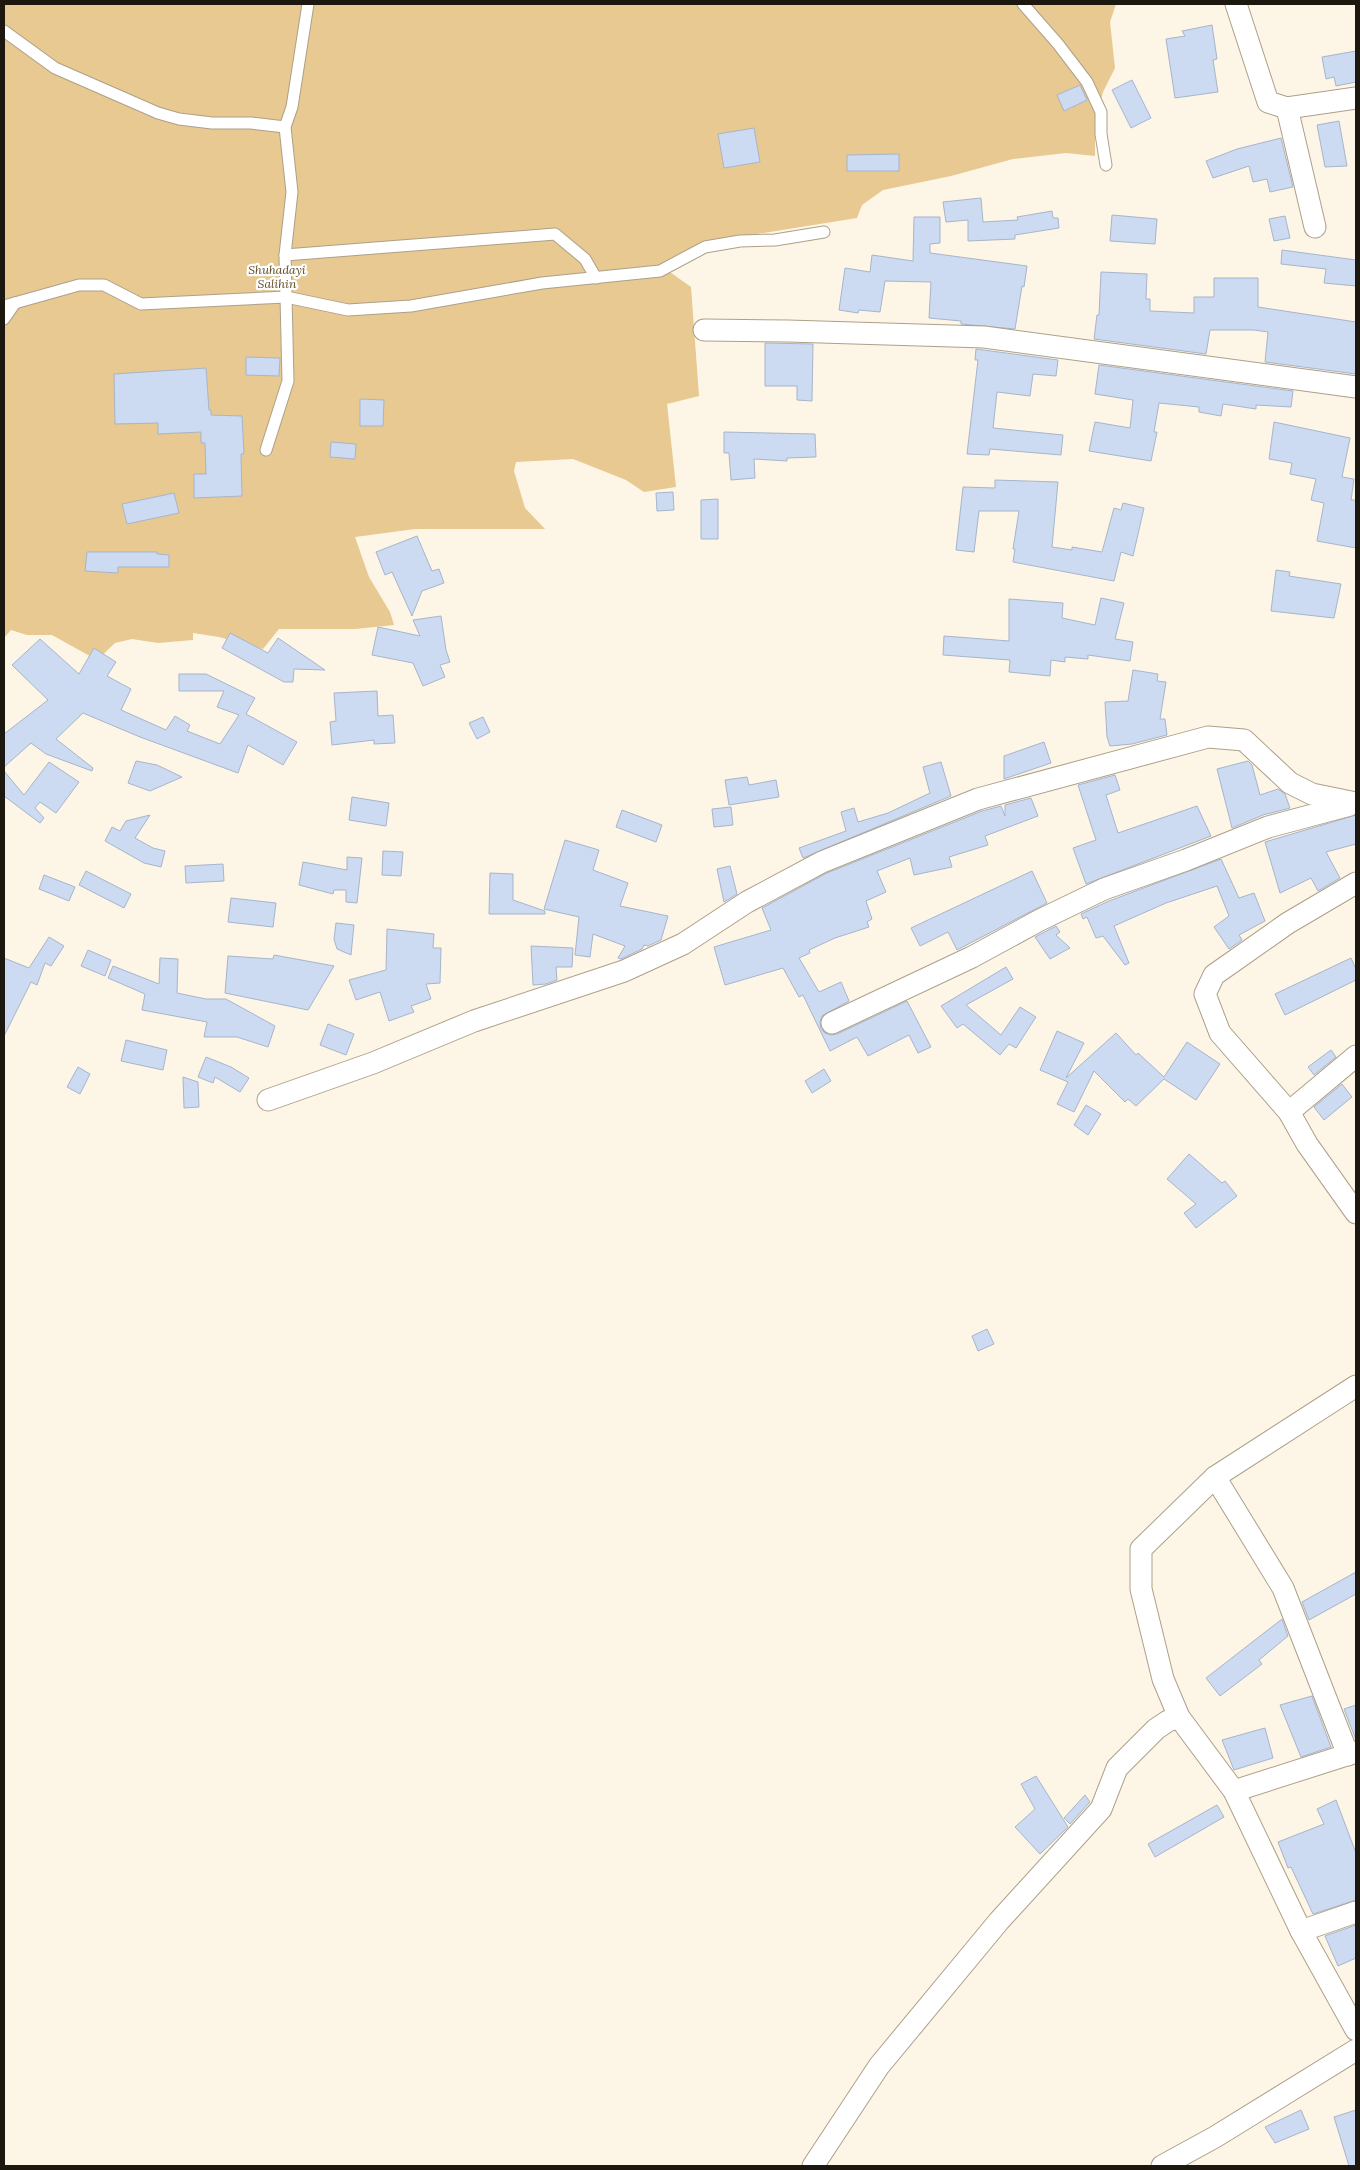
<svg xmlns="http://www.w3.org/2000/svg" width="1360" height="2170" font-family="Lora,serif">
	<rect width="100%" height="100%" fill="#fdf5e6"/>
	<polygon fill="#e7c991" points="4,4 1116,4 1110,22 1115,68 1103,92 1095,121 1095,156 1066,153 1013,159 951,176 883,190 862,205 857,218 700,243 660,265 691,287 699,396 667,404 676,487 644,492 626,480 573,459 516,462 514,471 525,508 545,529 415,529 355,537 369,577 390,612 394,625 355,629 279,629 263,649 219,637 193,633 193,640 158,643 132,639 115,643 97,660 52,635 27,635 11,630 4,638"/>
	<g fill="#ccdaf2" stroke="#a7b5cb">
		<polygon points="1212,25 1217,59 1213,60 1218,92 1175,98 1166,39 1185,36 1182,31"/>
		<polygon points="1356,51 1356,82 1336,86 1334,77 1326,79 1322,57"/>
		<polygon points="1132,80 1151,118 1131,128 1112,90"/>
		<polygon points="1080,85 1087,100 1064,111 1057,95"/>
		<polygon points="1339,121 1347,166 1325,167 1317,125"/>
		<polygon points="754,128 760,162 724,168 718,134"/>
		<polygon points="1281,138 1293,187 1270,192 1267,179 1253,182 1249,166 1213,178 1206,161 1237,149"/>
		<polygon points="899,154 899,171 847,171 847,155"/>
		<polygon points="981,198 983,222 1018,220 1017,217 1052,211 1053,218 1058,218 1059,228 1015,235 1015,239 968,241 968,220 946,222 943,202"/>
		<polygon points="1112,215 1157,219 1155,244 1110,241"/>
		<polygon points="1285,216 1290,238 1274,241 1269,219"/>
		<polygon points="914,217 940,217 940,243 930,244 930,253 1027,266 1024,287 1022,286 1015,329 961,324 961,321 929,318 931,282 885,281 880,312 859,310 858,313 839,310 845,268 870,272 872,255 913,261"/>
		<polygon points="1282,250 1356,260 1356,286 1324,283 1326,269 1281,264"/>
		<polygon points="1101,272 1147,274 1146,299 1150,299 1150,311 1194,313 1194,297 1214,297 1214,278 1258,278 1258,307 1356,322 1356,374 1265,362 1268,332 1254,330 1210,330 1206,354 1094,339 1097,315 1099,315"/>
		<polygon points="765,343 813,344 812,401 797,400 797,386 765,386"/>
		<polygon points="976,349 1058,360 1056,376 1033,374 1030,396 997,392 993,428 1063,435 1061,455 990,449 989,455 967,454 978,360 975,360"/>
		<polygon points="246,357 280,358 279,376 246,375"/>
		<polygon points="1099,365 1293,391 1291,407 1256,405 1256,409 1223,404 1221,416 1199,412 1199,407 1159,403 1154,432 1157,432 1151,461 1089,451 1095,422 1130,428 1133,400 1095,394"/>
		<polygon points="206,368 209,410 211,410 211,415 242,416 244,454 241,454 242,496 194,498 194,474 206,474 205,443 201,443 201,432 158,434 158,423 115,424 114,374"/>
		<polygon points="360,399 384,400 383,426 360,426"/>
		<polygon points="1274,422 1350,438 1342,477 1354,479 1351,500 1356,500 1356,548 1317,541 1324,503 1311,500 1316,479 1290,474 1292,463 1269,459"/>
		<polygon points="724,432 815,434 816,457 787,458 787,461 754,459 755,478 731,480 729,453 724,453"/>
		<polygon points="331,442 356,444 355,459 330,457"/>
		<polygon points="995,480 1058,482 1052,547 1072,550 1072,547 1102,552 1114,508 1121,510 1123,503 1144,508 1133,556 1121,552 1114,581 1013,562 1015,549 1013,549 1019,511 979,511 974,552 956,550 963,487 995,488"/>
		<polygon points="673,492 674,510 657,511 656,493"/>
		<polygon points="174,493 179,513 127,524 122,504"/>
		<polygon points="718,499 718,539 701,539 701,500"/>
		<polygon points="417,536 432,571 439,569 444,583 422,591 412,616 392,572 385,575 376,552"/>
		<polygon points="87,552 157,552 157,554 169,555 169,567 118,567 118,573 85,571"/>
		<polygon points="1276,570 1290,572 1289,576 1341,584 1334,618 1271,611"/>
		<polygon points="1101,598 1124,603 1115,639 1133,642 1130,661 1088,655 1088,659 1065,657 1065,662 1051,660 1050,676 1009,672 1010,660 943,655 944,636 1009,641 1009,599 1063,603 1062,618 1095,625"/>
		<polygon points="441,616 446,650 450,662 440,665 445,677 423,686 413,663 372,655 378,627 420,636 413,620"/>
		<polygon points="230,633 268,653 278,638 325,670 294,669 293,682 284,682 222,648"/>
		<polygon points="40,639 79,674 94,648 116,662 107,676 131,689 121,710 166,730 175,716 190,725 187,731 220,744 239,715 217,707 224,691 179,691 179,674 206,674 255,698 246,714 297,742 283,765 248,745 238,773 140,737 83,713 56,739 93,768 92,771 46,754 31,743 4,767 4,734 48,700 12,665"/>
		<polygon points="1133,670 1158,674 1157,681 1166,682 1160,719 1165,719 1167,735 1132,744 1110,746 1107,737 1105,702 1128,701"/>
		<polygon points="377,691 378,716 393,715 395,743 374,744 374,740 332,745 330,722 336,721 334,693"/>
		<polygon points="483,717 490,732 477,739 469,723"/>
		<polygon points="1044,742 1051,763 1004,779 1004,756"/>
		<polygon points="136,761 157,765 182,777 150,791 128,783"/>
		<polygon points="1248,761 1252,765 1260,795 1278,789 1285,794 1290,808 1263,815 1232,828 1217,769"/>
		<polygon points="49,762 79,782 56,813 40,802 35,808 44,818 40,823 4,796 4,771 24,795"/>
		<polygon points="941,762 951,796 803,858 799,848 846,831 841,812 854,808 858,822 888,813 930,793 923,767"/>
		<polygon points="1115,775 1120,790 1106,795 1118,833 1197,806 1211,836 1086,884 1073,848 1096,840 1078,785"/>
		<polygon points="747,777 749,785 776,780 779,797 729,805 725,780"/>
		<polygon points="352,797 389,803 386,826 349,820"/>
		<polygon points="1031,798 1038,816 985,836 988,845 949,857 952,867 914,875 910,858 877,871 886,892 866,901 872,919 867,922 869,927 835,938 809,950 810,953 799,958 819,992 841,982 849,1001 822,1016 820,1022 821,1029 825,1033 831,1035 837,1034 907,1001 931,1047 918,1053 909,1035 868,1056 857,1037 830,1051 803,995 799,997 783,968 725,985 714,947 771,930 762,908 827,873 982,811 1001,806 1005,816 1005,805"/>
		<polygon points="731,807 733,825 714,827 712,809"/>
		<polygon points="622,810 662,825 656,842 616,827"/>
		<polygon points="150,815 135,838 153,848 165,851 161,867 144,863 105,841 112,827 120,831 126,821"/>
		<polygon points="1356,815 1356,844 1326,852 1340,878 1318,891 1311,878 1280,893 1265,842"/>
		<polygon points="565,840 599,850 593,870 628,883 620,906 668,916 661,940 648,946 644,945 642,949 621,959 618,958 625,946 593,934 590,957 575,955 579,917 544,909"/>
		<polygon points="383,851 403,852 401,876 382,875"/>
		<polygon points="347,857 362,858 357,903 346,902 346,890 334,890 333,894 299,885 303,862 347,870"/>
		<polygon points="1221,859 1239,898 1254,893 1265,921 1239,935 1242,940 1229,949 1214,927 1229,916 1217,886 1166,903 1114,926 1129,963 1125,965 1103,936 1096,938 1087,917 1083,919 1081,914 1109,901"/>
		<polygon points="223,864 224,881 186,883 185,866"/>
		<polygon points="730,866 737,894 724,902 717,869"/>
		<polygon points="86,871 131,894 124,908 79,885"/>
		<polygon points="1032,871 1047,903 957,950 948,932 920,946 911,928"/>
		<polygon points="490,873 513,874 513,900 545,911 545,914 489,914"/>
		<polygon points="44,875 75,887 69,901 39,889"/>
		<polygon points="231,898 276,903 273,927 228,922"/>
		<polygon points="336,923 354,925 351,955 337,949 334,939"/>
		<polygon points="1056,926 1060,932 1056,935 1070,948 1050,959 1035,937"/>
		<polygon points="387,929 434,934 433,948 441,948 440,983 426,984 431,999 411,1006 414,1012 389,1021 380,992 356,1000 349,980 386,970"/>
		<polygon points="49,937 64,946 51,966 45,963 37,985 31,982 4,1036 4,958 29,968"/>
		<polygon points="531,946 573,948 572,967 556,967 557,980 546,984 533,985"/>
		<polygon points="88,950 111,960 105,976 81,966"/>
		<polygon points="274,955 334,966 308,1010 225,993 228,956 273,959"/>
		<polygon points="160,958 178,959 177,993 206,999 226,999 275,1026 268,1047 237,1037 204,1037 207,1022 142,1010 145,994 108,978 113,966 159,984"/>
		<polygon points="1351,958 1356,969 1356,980 1285,1015 1275,994"/>
		<polygon points="1006,967 1013,979 966,1005 1001,1035 1020,1007 1036,1017 1016,1048 1009,1044 1000,1055 963,1024 957,1028 941,1006"/>
		<polygon points="328,1024 354,1034 346,1055 320,1045"/>
		<polygon points="1057,1031 1084,1043 1066,1078 1116,1033 1136,1055 1138,1053 1164,1077 1187,1042 1220,1064 1196,1100 1164,1079 1136,1106 1128,1099 1125,1102 1094,1071 1074,1112 1057,1104 1068,1082 1040,1070"/>
		<polygon points="126,1040 167,1050 163,1070 121,1061"/>
		<polygon points="1331,1050 1336,1057 1314,1075 1308,1067"/>
		<polygon points="206,1057 231,1067 249,1078 240,1092 215,1077 213,1083 198,1077"/>
		<polygon points="78,1067 90,1074 80,1094 67,1087"/>
		<polygon points="824,1069 831,1081 812,1093 805,1081"/>
		<polygon points="183,1077 198,1082 199,1107 184,1108"/>
		<polygon points="1342,1084 1352,1097 1324,1120 1314,1107"/>
		<polygon points="1086,1105 1101,1114 1088,1135 1074,1125"/>
		<polygon points="1189,1154 1222,1183 1225,1181 1237,1196 1196,1228 1184,1213 1196,1204 1167,1179"/>
		<polygon points="987,1329 994,1344 978,1351 972,1336"/>
		<polygon points="1356,1572 1356,1594 1309,1620 1302,1602"/>
		<polygon points="1282,1619 1288,1636 1259,1660 1262,1664 1220,1696 1206,1678"/>
		<polygon points="1312,1696 1331,1747 1301,1757 1280,1705"/>
		<polygon points="1356,1705 1356,1740 1344,1709"/>
		<polygon points="1265,1728 1273,1758 1234,1770 1222,1740"/>
		<polygon points="1036,1776 1068,1827 1040,1854 1015,1827 1035,1809 1021,1784"/>
		<polygon points="1085,1795 1090,1802 1070,1824 1064,1818"/>
		<polygon points="1336,1800 1356,1853 1356,1900 1313,1914 1291,1867 1288,1868 1278,1842 1324,1824 1317,1809"/>
		<polygon points="1217,1805 1224,1817 1155,1857 1148,1844"/>
		<polygon points="1356,1925 1356,1958 1338,1966 1325,1936"/>
		<polygon points="1301,2110 1309,2129 1275,2143 1265,2127"/>
		<polygon points="1356,2110 1356,2166 1349,2166 1334,2117"/>
	</g>
	<g fill="none" stroke-linecap="round" stroke-linejoin="round">
		<defs>
			<g id="service">
				<polyline points="1023,4 1058,44 1087,82 1101,112 1101,134 1106,165"/>
				<polyline points="4,31 55,68 158,113 179,119 212,123 251,123 285,127"/>
				<polyline points="285,255 555,234 585,259 596,278"/>
				<polyline points="4,306 79,285 104,285 141,304 286,297 348,310 411,306 542,283 660,271 705,247 740,241 775,240 824,232"/>
				<polyline points="4,319 15,303"/>
				<polyline points="266,450 288,381 285,255 292,192 285,127 292,107 308,4"/>
			</g>
			<g id="minor">
				<polyline points="1236,4 1268,102 1287,108 1356,98"/>
				<polyline points="1287,108 1315,227"/>
				<polyline points="704,330 788,331 984,337 1356,387"/>
				<polyline points="1356,883 1288,923 1214,975 1205,994 1220,1033 1289,1112 1307,1144 1356,1213"/>
				<polyline points="832,1023 972,957 1040,920 1104,889 1186,860 1268,827 1350,805"/>
				<polyline points="268,1100 373,1063 474,1021 624,971 683,944 747,902 822,862 978,799 1208,737 1244,740 1290,783 1312,794 1356,803"/>
				<polyline points="1289,1112 1356,1056"/>
				<polyline points="1356,1386 1215,1477 1141,1549 1141,1589 1163,1679 1179,1717 1234,1791 1301,1931 1356,2030"/>
				<polyline points="1215,1477 1283,1588 1348,1755"/>
				<polyline points="1234,1791 1356,1752"/>
				<polyline points="1301,1931 1356,1912"/>
				<polyline points="813,2166 879,2066 999,1921 1101,1809 1117,1768 1156,1729 1168,1721 1179,1717"/>
				<polyline points="1162,2166 1215,2137 1356,2050"/>
			</g>
		</defs>
		<use href="#service" stroke="#ada089" stroke-width="13"/>
		<use href="#minor" stroke="#ada089" stroke-width="23"/>
		<use href="#service" stroke="#fff" stroke-width="11"/>
		<use href="#minor" stroke="#fff" stroke-width="21"/>
	</g>
	<g text-anchor="middle" dominant-baseline="central" stroke-width="4.5" stroke-linejoin="round" paint-order="stroke">
		<g font-size="12" font-style="italic" fill="#5f4b23" stroke="#fff">
			<text x="277" y="269">Shuhadayi<tspan x="277" dy="14">Salihin</tspan></text>
		</g>
	</g>
	<rect width="1360" height="2170" fill="none" stroke="#1c180f" stroke-width="10"/>
</svg>
